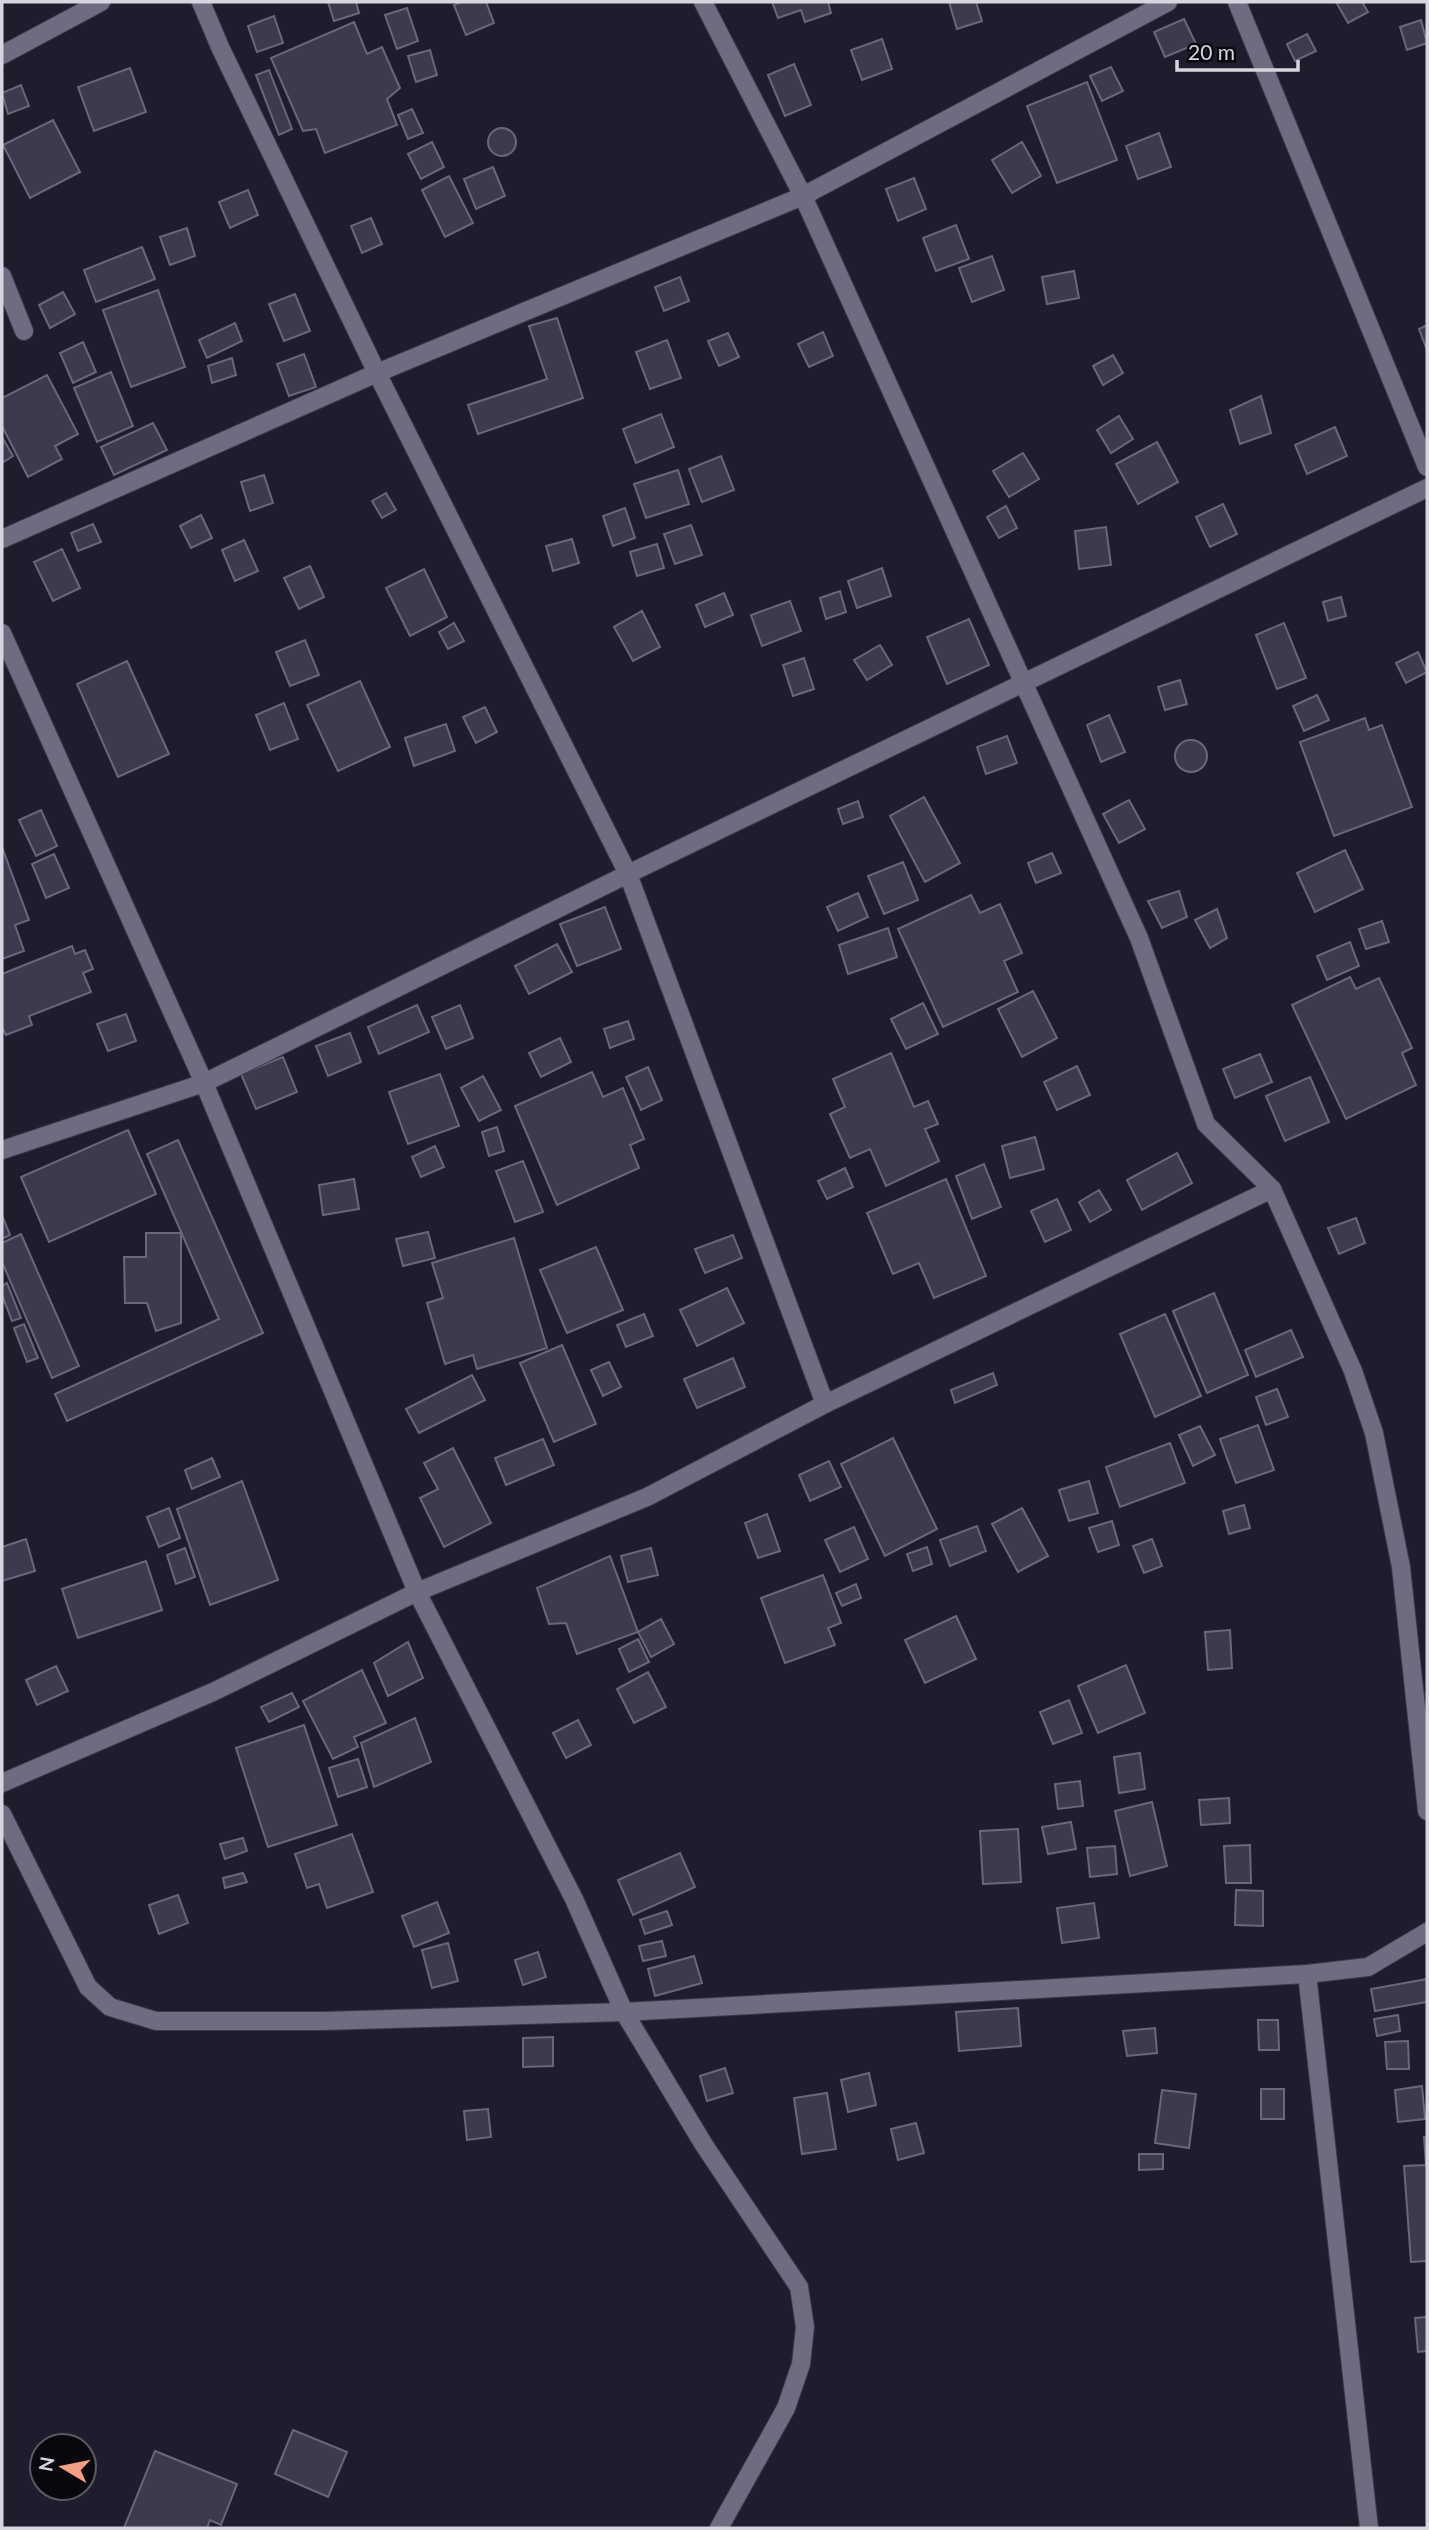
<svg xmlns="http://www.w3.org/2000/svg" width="1429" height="2530" font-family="Lato,sans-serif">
	<rect width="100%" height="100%" fill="#1f1d2d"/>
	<g fill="#3c3a4c" stroke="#69677a" stroke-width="2">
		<polygon points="328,2 356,2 359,13 334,21"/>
		<polygon points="462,2 486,2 494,23 466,35 454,5"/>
		<polygon points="772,2 828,2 831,13 805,22 801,10 778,18"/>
		<polygon points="949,2 976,2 982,21 957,29"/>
		<polygon points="1336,2 1362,2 1368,12 1348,23"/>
		<polygon points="407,8 418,41 397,49 385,15"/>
		<polygon points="274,16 283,43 257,52 248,26"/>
		<polygon points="1184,19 1196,44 1165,57 1154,32"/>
		<polygon points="1421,20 1427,43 1407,50 1400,27"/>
		<polygon points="354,22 367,54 382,47 400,88 387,99 397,125 325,153 316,129 303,131 271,58"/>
		<polygon points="1307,34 1316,51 1295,61 1287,44"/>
		<polygon points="882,39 892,69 862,80 851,50"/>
		<polygon points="430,50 437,75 416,82 408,56"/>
		<polygon points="794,64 811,105 785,116 768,75"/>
		<polygon points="1111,67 1123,91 1102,101 1090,76"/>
		<polygon points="130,68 146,112 94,131 78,87"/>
		<polygon points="269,70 292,129 279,135 256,75"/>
		<polygon points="1087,82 1117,160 1057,183 1027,106"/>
		<polygon points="21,85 29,106 8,114 2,93"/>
		<polygon points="412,109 423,133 408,139 398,115"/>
		<polygon points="53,120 80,172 30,198 3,145"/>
		<circle cx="502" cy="142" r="14"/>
		<polygon points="1159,133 1171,167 1138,179 1126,146"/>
		<polygon points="432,142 444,167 421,179 408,154"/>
		<polygon points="1022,142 1041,176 1012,193 992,160"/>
		<polygon points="493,167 505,196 476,209 464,179"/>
		<polygon points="449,176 473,223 445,237 422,190"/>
		<polygon points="914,178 926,209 898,221 886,189"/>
		<polygon points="248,190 258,215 230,228 219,202"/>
		<polygon points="371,218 382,244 362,253 351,226"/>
		<polygon points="956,225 969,259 936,271 923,238"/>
		<polygon points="187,228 195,256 170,265 160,237"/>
		<polygon points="142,247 155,279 96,302 84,270"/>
		<polygon points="992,256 1004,290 972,302 959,268"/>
		<polygon points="1074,271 1079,298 1047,304 1042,277"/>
		<polygon points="680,277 689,301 664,311 655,287"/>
		<polygon points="158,290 185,367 131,387 103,310"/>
		<polygon points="63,292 75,314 50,328 39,305"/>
		<polygon points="295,294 310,331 284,341 269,304"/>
		<polygon points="557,318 583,398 478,434 468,405 547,379 529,326"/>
		<polygon points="235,323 242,341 207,358 199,340"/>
		<polygon points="1427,325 1427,350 1419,329"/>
		<polygon points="823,332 833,356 809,367 798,344"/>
		<polygon points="728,333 739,357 719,366 708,341"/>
		<polygon points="667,340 681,378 650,389 636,352"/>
		<polygon points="83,342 96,372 73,383 60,353"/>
		<polygon points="304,354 316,387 289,396 277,364"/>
		<polygon points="1113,355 1123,373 1103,385 1093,366"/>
		<polygon points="232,358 236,375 212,383 208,366"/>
		<polygon points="111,372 133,426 97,442 74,388"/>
		<polygon points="47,375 78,434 55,446 62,459 28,477 2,426 2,398"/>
		<polygon points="1261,396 1271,433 1240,444 1230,410"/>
		<polygon points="661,414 674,447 636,463 623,429"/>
		<polygon points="1119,416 1133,439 1111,453 1097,430"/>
		<polygon points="153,423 167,450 114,475 101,447"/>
		<polygon points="1335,427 1347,456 1307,474 1295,445"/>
		<polygon points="2,437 13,456 2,463"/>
		<polygon points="1157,442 1178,482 1138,504 1116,464"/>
		<polygon points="1023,453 1039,479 1009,497 993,471"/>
		<polygon points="721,456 734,490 702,502 689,469"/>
		<polygon points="678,470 689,504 646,518 634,484"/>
		<polygon points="264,475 273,503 250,511 241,482"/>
		<polygon points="386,493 396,510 382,518 372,501"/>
		<polygon points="1223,504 1237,534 1210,547 1196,517"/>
		<polygon points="1006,506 1017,528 999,538 987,517"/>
		<polygon points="625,508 635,538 613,546 603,516"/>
		<polygon points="201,515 212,538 191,548 180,526"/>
		<polygon points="93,524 101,542 78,551 71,533"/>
		<polygon points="691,525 702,555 675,564 664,534"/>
		<polygon points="1106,527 1111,565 1079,569 1075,531"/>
		<polygon points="572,539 579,563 553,571 546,546"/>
		<polygon points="244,540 258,571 235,581 222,550"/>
		<polygon points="657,544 664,568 637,576 630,552"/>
		<polygon points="62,549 80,588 53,601 34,562"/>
		<polygon points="310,566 324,597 299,609 284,578"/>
		<polygon points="882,568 891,596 857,608 848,581"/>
		<polygon points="424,569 447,617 410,636 386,588"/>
		<polygon points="840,591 846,612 826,619 820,598"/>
		<polygon points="724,593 733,615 705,627 696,605"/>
		<polygon points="1341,597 1346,616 1328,621 1323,602"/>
		<polygon points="790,601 801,631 762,646 751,615"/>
		<polygon points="642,611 660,647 633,661 614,627"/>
		<polygon points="969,619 989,665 947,684 927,637"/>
		<polygon points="454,623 464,641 448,649 439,632"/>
		<polygon points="1284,623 1306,678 1277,689 1256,635"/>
		<polygon points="305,640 319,675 290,686 276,652"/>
		<polygon points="880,645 892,665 867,680 854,660"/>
		<polygon points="1418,652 1427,672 1406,683 1396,663"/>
		<polygon points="804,658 814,689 793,696 783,665"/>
		<polygon points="127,661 169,754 118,777 77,684"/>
		<polygon points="1180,680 1187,704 1165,710 1158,687"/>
		<polygon points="360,681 390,747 338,771 307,705"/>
		<polygon points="1317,695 1329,720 1304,731 1293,706"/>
		<polygon points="284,703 298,739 270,750 256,715"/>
		<polygon points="485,707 497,732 476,743 463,717"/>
		<polygon points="1109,715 1125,752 1101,762 1087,725"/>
		<polygon points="1365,718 1369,730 1382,725 1412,807 1334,836 1300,742"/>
		<polygon points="446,724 455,751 414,766 405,738"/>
		<polygon points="1007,736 1017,763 986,774 977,747"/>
		<circle cx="1191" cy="756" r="16"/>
		<polygon points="924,797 960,863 925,882 890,816"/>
		<polygon points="1129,800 1145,829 1119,843 1103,814"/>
		<polygon points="858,801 863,817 843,824 838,809"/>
		<polygon points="41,810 57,846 36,856 19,820"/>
		<polygon points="2,847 29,920 15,925 24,951 2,959"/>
		<polygon points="1345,850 1363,889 1315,912 1297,873"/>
		<polygon points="1052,853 1061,873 1036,883 1028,863"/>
		<polygon points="54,854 69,888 46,898 32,864"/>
		<polygon points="903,862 918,900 884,914 868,876"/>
		<polygon points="1179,891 1187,917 1162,928 1148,901"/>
		<polygon points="858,893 868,917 838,931 827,907"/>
		<polygon points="971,895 980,913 1000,904 1022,953 1004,961 1018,992 943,1027 898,929"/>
		<polygon points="605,907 621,949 577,966 560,924"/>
		<polygon points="1217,909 1227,938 1210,948 1195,920"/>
		<polygon points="1382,921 1389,942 1366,949 1359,929"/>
		<polygon points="888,928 897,957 848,974 839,945"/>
		<polygon points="1350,942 1359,966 1327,980 1317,956"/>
		<polygon points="557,944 572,972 529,994 515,966"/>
		<polygon points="72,946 75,954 85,950 93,969 83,973 91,992 29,1016 32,1025 6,1035 2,1027 2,974"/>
		<polygon points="1350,977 1356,989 1379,978 1412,1048 1402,1053 1416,1085 1346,1119 1292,1005"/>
		<polygon points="1033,991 1057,1038 1022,1057 998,1009"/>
		<polygon points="923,1003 938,1034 906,1049 891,1019"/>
		<polygon points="417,1005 429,1032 379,1054 368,1027"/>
		<polygon points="460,1005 473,1038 446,1049 432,1017"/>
		<polygon points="126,1014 136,1041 108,1051 97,1024"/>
		<polygon points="628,1021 634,1039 610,1048 604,1029"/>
		<polygon points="350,1033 361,1062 328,1076 316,1046"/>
		<polygon points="560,1038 571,1062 541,1077 529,1053"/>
		<polygon points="891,1053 914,1107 928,1101 938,1124 925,1129 939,1161 886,1186 870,1149 850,1158 830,1114 845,1107 833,1079"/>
		<polygon points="1260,1054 1272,1082 1235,1098 1223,1069"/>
		<polygon points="283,1057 297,1092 256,1109 241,1074"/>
		<polygon points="1077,1066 1090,1095 1057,1110 1044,1082"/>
		<polygon points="648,1067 662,1100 641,1110 626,1077"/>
		<polygon points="592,1072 603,1097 623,1088 644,1139 630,1145 639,1168 557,1205 515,1106"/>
		<polygon points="440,1074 459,1126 408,1144 389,1092"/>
		<polygon points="483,1076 501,1110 479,1121 461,1088"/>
		<polygon points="1310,1077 1329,1122 1285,1141 1266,1096"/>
		<polygon points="497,1127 504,1151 489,1156 482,1132"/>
		<polygon points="128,1130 156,1194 49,1242 21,1177"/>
		<polygon points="1035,1137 1044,1169 1010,1178 1002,1146"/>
		<polygon points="178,1140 263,1333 67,1421 55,1394 219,1319 147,1154"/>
		<polygon points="435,1146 444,1167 421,1177 412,1157"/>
		<polygon points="1177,1153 1192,1183 1142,1210 1127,1180"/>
		<polygon points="523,1161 543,1212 515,1222 496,1171"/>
		<polygon points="984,1164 1001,1207 972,1219 956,1176"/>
		<polygon points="845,1168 853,1187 827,1199 818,1181"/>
		<polygon points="354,1179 359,1209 323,1215 319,1185"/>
		<polygon points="946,1179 986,1276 934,1298 919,1263 893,1274 867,1213"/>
		<polygon points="1099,1190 1111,1210 1090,1222 1079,1202"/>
		<polygon points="1057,1199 1071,1230 1045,1242 1031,1211"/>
		<polygon points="2,1215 10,1235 2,1239"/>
		<polygon points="1356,1218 1365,1243 1339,1254 1328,1228"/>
		<polygon points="428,1232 435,1258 403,1266 396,1239"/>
		<polygon points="146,1233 181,1233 181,1323 156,1331 147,1303 125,1303 124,1257 146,1257"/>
		<polygon points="21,1234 79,1366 52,1378 2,1262 2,1243"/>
		<polygon points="733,1235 742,1258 705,1273 695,1249"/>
		<polygon points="514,1238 547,1348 477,1369 473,1355 445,1364 427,1303 443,1298 432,1263"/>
		<polygon points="596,1247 623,1310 567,1333 540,1270"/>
		<polygon points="7,1283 21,1318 12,1321 2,1295 2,1286"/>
		<polygon points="727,1288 744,1323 697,1346 680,1310"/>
		<polygon points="1214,1293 1248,1375 1207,1393 1173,1311"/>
		<polygon points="644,1314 653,1336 626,1347 617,1325"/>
		<polygon points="1165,1314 1201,1396 1155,1417 1120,1334"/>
		<polygon points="24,1324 38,1358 27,1362 14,1328"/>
		<polygon points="1291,1330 1303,1357 1256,1377 1245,1350"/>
		<polygon points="562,1345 596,1424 554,1442 520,1363"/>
		<polygon points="733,1358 745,1387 697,1408 684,1379"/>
		<polygon points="609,1362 621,1387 603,1396 591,1370"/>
		<polygon points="993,1373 997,1385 955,1403 951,1390"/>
		<polygon points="472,1375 485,1400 419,1433 406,1409"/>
		<polygon points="1277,1389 1288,1417 1266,1425 1256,1397"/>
		<polygon points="1258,1425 1274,1470 1236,1483 1220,1439"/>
		<polygon points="1200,1426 1215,1455 1193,1466 1179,1435"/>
		<polygon points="893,1438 937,1529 885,1556 841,1464"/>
		<polygon points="543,1439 554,1465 506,1485 495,1458"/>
		<polygon points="1170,1443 1185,1483 1120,1507 1106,1467"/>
		<polygon points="453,1448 491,1523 444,1547 420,1498 438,1489 424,1463"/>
		<polygon points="212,1458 220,1477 192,1489 185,1470"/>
		<polygon points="829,1461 841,1487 810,1501 799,1475"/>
		<polygon points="242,1481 278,1580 210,1605 177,1509"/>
		<polygon points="1089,1481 1098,1513 1069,1521 1059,1490"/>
		<polygon points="1244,1505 1250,1528 1229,1534 1223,1511"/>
		<polygon points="169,1508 180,1538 159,1547 147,1517"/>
		<polygon points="1022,1508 1048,1556 1018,1572 992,1524"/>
		<polygon points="767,1514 780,1551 758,1558 745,1523"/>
		<polygon points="1112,1521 1119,1545 1098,1552 1089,1528"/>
		<polygon points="977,1526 986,1551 950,1566 940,1540"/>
		<polygon points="854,1527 868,1559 840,1572 825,1540"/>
		<polygon points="26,1539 35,1571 2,1581 2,1547"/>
		<polygon points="1152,1539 1162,1566 1144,1573 1133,1546"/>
		<polygon points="927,1547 932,1564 913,1571 907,1554"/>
		<polygon points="185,1548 195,1577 176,1584 167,1555"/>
		<polygon points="651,1548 658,1575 628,1582 621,1556"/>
		<polygon points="610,1556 638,1632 577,1654 566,1623 549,1624 537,1588"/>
		<polygon points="146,1561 162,1610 78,1638 62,1589"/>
		<polygon points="823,1575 841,1623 828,1628 835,1645 785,1663 761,1598"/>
		<polygon points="856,1584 861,1598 842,1606 836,1593"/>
		<polygon points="956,1616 976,1659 925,1683 905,1640"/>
		<polygon points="661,1619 674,1644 651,1657 638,1632"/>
		<polygon points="1230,1630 1232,1668 1208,1670 1205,1632"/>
		<polygon points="638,1639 649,1662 629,1672 619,1649"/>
		<polygon points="408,1642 423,1678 388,1696 374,1663"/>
		<polygon points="1126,1665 1145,1713 1098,1733 1078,1686"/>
		<polygon points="56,1666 68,1691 37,1705 26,1680"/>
		<polygon points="362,1670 386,1723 354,1737 358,1747 333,1759 303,1701"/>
		<polygon points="648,1672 666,1707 634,1723 617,1689"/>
		<polygon points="292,1693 299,1707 269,1722 261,1707"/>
		<polygon points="1069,1700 1082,1733 1053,1744 1040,1712"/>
		<polygon points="415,1718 431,1762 374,1787 361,1743"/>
		<polygon points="578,1720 591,1745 566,1758 553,1733"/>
		<polygon points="304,1725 337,1825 268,1847 236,1748"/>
		<polygon points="1140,1753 1145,1789 1119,1793 1114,1757"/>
		<polygon points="358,1759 367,1787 338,1797 329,1768"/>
		<polygon points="1080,1781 1083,1806 1058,1809 1055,1784"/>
		<polygon points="1229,1798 1230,1823 1201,1825 1199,1800"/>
		<polygon points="1152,1802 1167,1866 1130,1876 1115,1811"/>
		<polygon points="1071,1822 1076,1849 1048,1854 1042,1827"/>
		<polygon points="1018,1829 1021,1882 983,1884 980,1831"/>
		<polygon points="352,1834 373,1892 327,1908 319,1884 307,1888 295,1854"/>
		<polygon points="243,1838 247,1851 225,1859 220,1844"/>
		<polygon points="1250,1845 1251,1883 1226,1883 1224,1846"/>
		<polygon points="1115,1846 1117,1874 1090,1877 1087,1848"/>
		<polygon points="680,1853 695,1887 633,1915 618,1880"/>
		<polygon points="243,1873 247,1882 225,1888 223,1878"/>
		<polygon points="1236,1890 1263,1891 1263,1926 1235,1925"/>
		<polygon points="178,1895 188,1923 159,1934 149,1905"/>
		<polygon points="437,1902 449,1933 414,1947 402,1916"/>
		<polygon points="1094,1903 1099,1938 1062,1943 1057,1908"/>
		<polygon points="667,1911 672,1925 645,1934 640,1920"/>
		<polygon points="662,1941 666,1956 643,1961 639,1946"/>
		<polygon points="448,1943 458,1981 432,1988 422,1950"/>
		<polygon points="538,1952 546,1977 523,1985 515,1960"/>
		<polygon points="694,1956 702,1983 655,1996 648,1969"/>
		<polygon points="1427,1979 1427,2002 1375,2011 1371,1989"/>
		<polygon points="1018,2008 1021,2046 959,2051 956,2012"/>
		<polygon points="1398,2015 1400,2031 1377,2036 1374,2019"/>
		<polygon points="1258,2020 1278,2020 1279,2050 1259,2050"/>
		<polygon points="1155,2028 1157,2053 1127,2056 1123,2031"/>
		<polygon points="553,2037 553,2066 523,2067 523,2038"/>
		<polygon points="1408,2041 1409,2069 1387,2069 1385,2042"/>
		<polygon points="725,2068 733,2093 707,2101 700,2076"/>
		<polygon points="869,2073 876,2105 848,2112 841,2080"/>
		<polygon points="1422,2086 1425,2119 1398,2122 1395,2090"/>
		<rect x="1261" y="2089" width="23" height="30"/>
		<polygon points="1162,2090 1196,2094 1189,2148 1155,2143"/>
		<polygon points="827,2093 836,2149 802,2154 794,2098"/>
		<polygon points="488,2109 491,2137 467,2140 464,2111"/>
		<polygon points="916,2123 924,2153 898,2160 891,2129"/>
		<polygon points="1424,2137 1427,2137 1427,2261 1411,2262 1404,2166 1426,2165"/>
		<polygon points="1139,2154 1163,2154 1163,2169 1139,2170"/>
		<polygon points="1427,2317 1427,2351 1418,2352 1415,2318"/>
		<polygon points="293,2430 347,2452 328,2497 275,2474"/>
		<polygon points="155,2451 237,2484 221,2525 210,2520 207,2528 124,2528"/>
	</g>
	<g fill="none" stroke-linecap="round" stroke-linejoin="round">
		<defs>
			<g id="minor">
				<polyline points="201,2 220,47 377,373 628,874 825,1404"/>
				<polyline points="703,2 803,196 1139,938 1206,1124 1272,1189 1353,1371 1374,1433 1401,1567 1427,1811"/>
				<polyline points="1237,2 1427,467"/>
				<polyline points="2,55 101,2"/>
				<polyline points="2,276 24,331"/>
				<polyline points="2,539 377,373 803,196 1168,2"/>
				<polyline points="2,633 204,1083 417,1592 574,1899 624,2012 704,2145 799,2287 805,2327 801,2364 786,2408 719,2528"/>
				<polyline points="2,1150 204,1083 628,874 1427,488"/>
				<polyline points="2,1783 213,1692 417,1592 647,1497 825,1404 1272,1189"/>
				<polyline points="2,1814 88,1987 110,2007 156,2021 324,2021 624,2012 1307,1974 1368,1967 1427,1932"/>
				<polyline points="1307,1974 1369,2528"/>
			</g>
		</defs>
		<use href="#minor" stroke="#3a3846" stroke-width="20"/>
		<use href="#minor" stroke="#6e6c80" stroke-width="18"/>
	</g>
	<rect width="1429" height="2530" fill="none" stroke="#d6d5e0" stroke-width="7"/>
	<g transform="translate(63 2467) rotate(280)"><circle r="33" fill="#09080f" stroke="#5b5a63" stroke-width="2"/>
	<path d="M0-5L12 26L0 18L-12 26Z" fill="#f39f83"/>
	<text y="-10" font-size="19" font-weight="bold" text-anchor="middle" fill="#d6d5e0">N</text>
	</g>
	<path d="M1177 60v10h121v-10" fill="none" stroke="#d6d5e0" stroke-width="3.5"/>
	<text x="1188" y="60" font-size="21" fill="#d6d5e0" stroke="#09080f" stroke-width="5" paint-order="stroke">20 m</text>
</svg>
